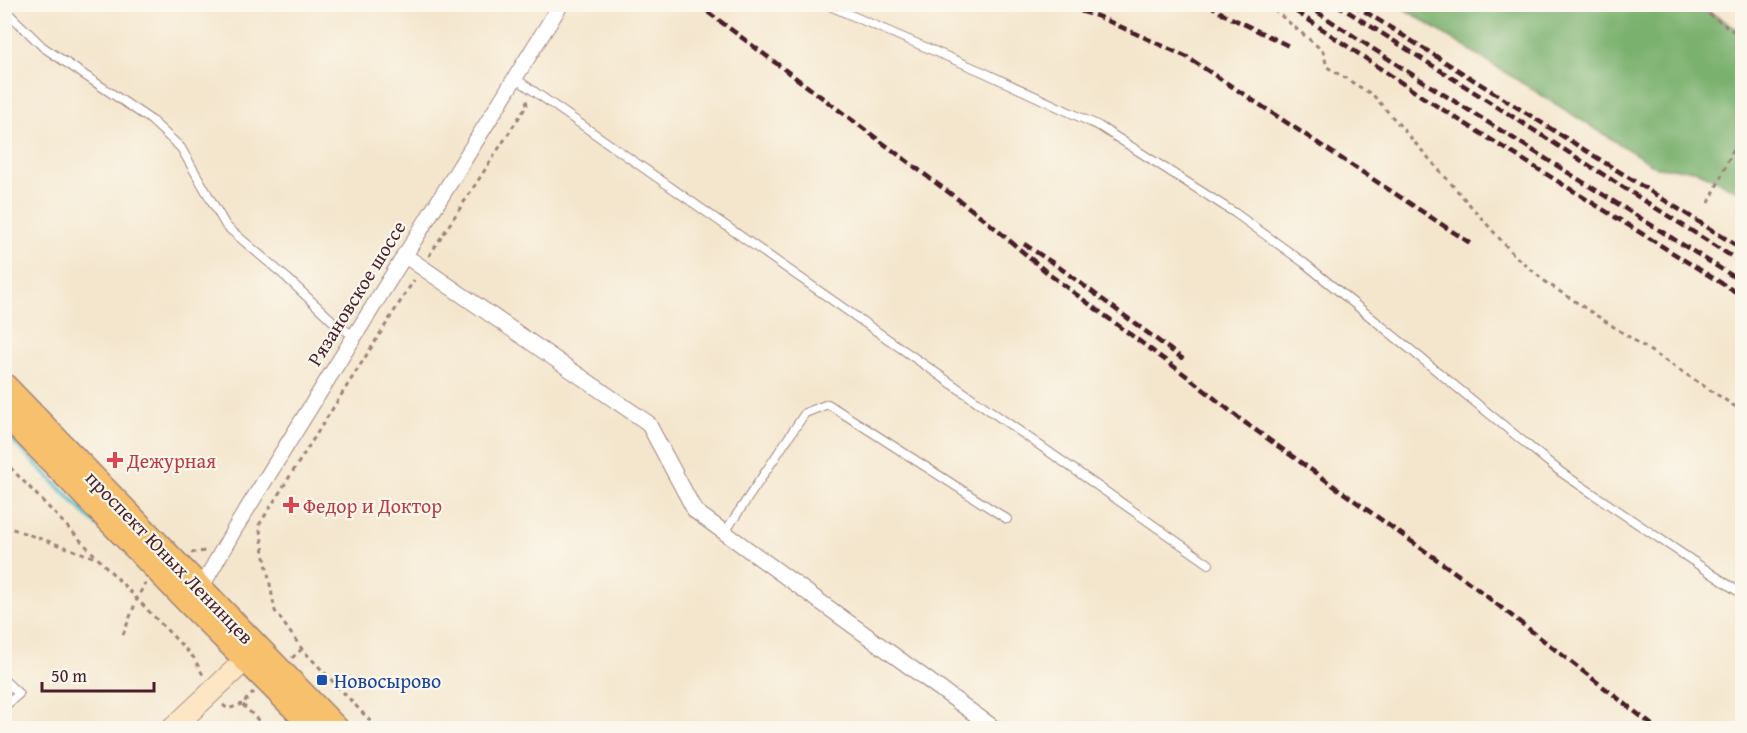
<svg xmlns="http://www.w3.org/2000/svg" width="1747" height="733" font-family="'Gentium Book Plus',serif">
	<rect width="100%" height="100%" fill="#fbf7ec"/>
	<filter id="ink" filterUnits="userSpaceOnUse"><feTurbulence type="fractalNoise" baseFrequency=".0167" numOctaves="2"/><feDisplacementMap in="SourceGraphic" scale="12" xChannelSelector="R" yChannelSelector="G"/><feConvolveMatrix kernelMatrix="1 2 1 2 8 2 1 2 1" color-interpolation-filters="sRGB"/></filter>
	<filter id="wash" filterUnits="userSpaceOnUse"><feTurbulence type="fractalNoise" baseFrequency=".008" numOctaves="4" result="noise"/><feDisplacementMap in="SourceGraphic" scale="24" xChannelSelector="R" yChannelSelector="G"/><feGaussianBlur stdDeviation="1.35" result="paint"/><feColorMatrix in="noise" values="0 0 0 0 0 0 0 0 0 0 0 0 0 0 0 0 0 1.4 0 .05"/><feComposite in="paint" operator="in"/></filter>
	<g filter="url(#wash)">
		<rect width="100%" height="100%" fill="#f4e6cd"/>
		<polygon fill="#7ab16e" stroke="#62684c" stroke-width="1.5" points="1398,5 1698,5 1742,32 1742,193 1695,170 1656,167"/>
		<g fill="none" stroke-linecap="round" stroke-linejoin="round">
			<polyline stroke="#48b7c2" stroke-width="4.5" points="4,432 98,526"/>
		</g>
	</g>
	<g filter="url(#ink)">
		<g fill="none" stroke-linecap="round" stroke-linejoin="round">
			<defs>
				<g id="lane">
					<polyline points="825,4 983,72 1099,126 1235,213 1303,262 1562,473 1742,594"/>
					<polyline points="4,9 43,47 151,120 181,148 226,226 287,278 338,326 355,336"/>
					<polyline points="515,78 1209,564"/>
					<polyline points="725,532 805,413 828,404 1007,519"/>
					<polyline points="4,680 19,694 4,707"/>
				</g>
				<g id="street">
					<polyline points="404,255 648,423 695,511 994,728"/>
					<polyline points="197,595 234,530 561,4"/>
				</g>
				<polyline id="secondary" points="173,728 258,648"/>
				<g id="primary">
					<polyline points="4,384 337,728"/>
					<polyline points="4,413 190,605 313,728"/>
				</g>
			</defs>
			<use href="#lane" stroke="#9f827c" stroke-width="10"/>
			<use href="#street" stroke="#9f827c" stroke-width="17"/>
			<use href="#secondary" stroke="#9f827c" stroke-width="23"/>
			<use href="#primary" stroke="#9f827c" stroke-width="25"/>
			<g stroke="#9f827c" stroke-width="3" stroke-dasharray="4.5 4.5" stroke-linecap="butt">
				<polyline points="1267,4 1323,51 1327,67 1373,95 1514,255 1547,283 1742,411"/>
				<polyline points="1694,4 1742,37"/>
				<polyline points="1709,203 1732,152 1742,142"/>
				<polyline points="429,256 527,105 526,100"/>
				<polyline points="4,461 194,658 204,677"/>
				<polyline points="4,526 96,558"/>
				<polyline points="191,553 205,551"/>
				<polyline points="123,635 137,599 145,583"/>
				<polyline points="292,658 302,649"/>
				<polyline points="254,692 242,704 266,728"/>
				<polyline points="223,705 228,709 242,704"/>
				<polyline points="377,728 302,649 275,611 259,525 414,280"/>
			</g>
			<use href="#lane" stroke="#fff" stroke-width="8"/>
			<use href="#street" stroke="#fff" stroke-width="15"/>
			<use href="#secondary" stroke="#fce6c4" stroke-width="21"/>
			<use href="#primary" stroke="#f7c06c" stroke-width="22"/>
			<g stroke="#4a1f2b" stroke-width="4.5" stroke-dasharray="9 4.5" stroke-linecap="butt">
				<polyline points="697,4 983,218 1050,275 1188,377 1240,419 1467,581 1656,728"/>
				<polyline points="1055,4 1097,16 1187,57 1470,243"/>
				<polyline points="1208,4 1225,15 1291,47"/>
				<polyline points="1285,4 1424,98 1742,296"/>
				<polyline points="1305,4 1419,79 1742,282"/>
				<polyline points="1336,4 1742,263"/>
				<polyline points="1353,4 1742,249"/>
				<polyline points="1024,244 1056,265 1183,359"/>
			</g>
		</g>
	</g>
	<g fill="#e0444e" stroke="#fbf7ec" stroke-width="2">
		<path d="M112 451h6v6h6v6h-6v6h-6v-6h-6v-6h6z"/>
		<path d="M288 496h6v6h6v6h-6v6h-6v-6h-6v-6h6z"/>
	</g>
	<rect fill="#1a4fb4" stroke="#fbf7ec" stroke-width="2" x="316" y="674" width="12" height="12" rx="3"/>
	<g text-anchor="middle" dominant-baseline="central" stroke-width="4.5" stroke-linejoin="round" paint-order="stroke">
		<g font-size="20" fill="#4a1f2b" stroke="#fbf7ec">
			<text transform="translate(356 293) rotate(-58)">Рязановское шоссе</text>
			<text transform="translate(170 557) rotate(46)">проспект Юных Ленинцев</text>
		</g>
		<g font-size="20" fill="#be3a42" stroke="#fbf7ec" text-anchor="start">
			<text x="127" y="460">Дежурная</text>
			<text x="303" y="505">Федор и Доктор</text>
		</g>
		<g font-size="20" fill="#164399" stroke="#fbf7ec" text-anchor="start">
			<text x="334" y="680">Новосырово</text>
		</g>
	</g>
	<rect width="1747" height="733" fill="none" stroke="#fbf7ec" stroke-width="24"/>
	<path d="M42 682v9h112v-9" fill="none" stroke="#4a1f2b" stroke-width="3"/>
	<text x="51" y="682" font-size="18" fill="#4a1f2b" stroke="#fbf7ec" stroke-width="4.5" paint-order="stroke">50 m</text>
</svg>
